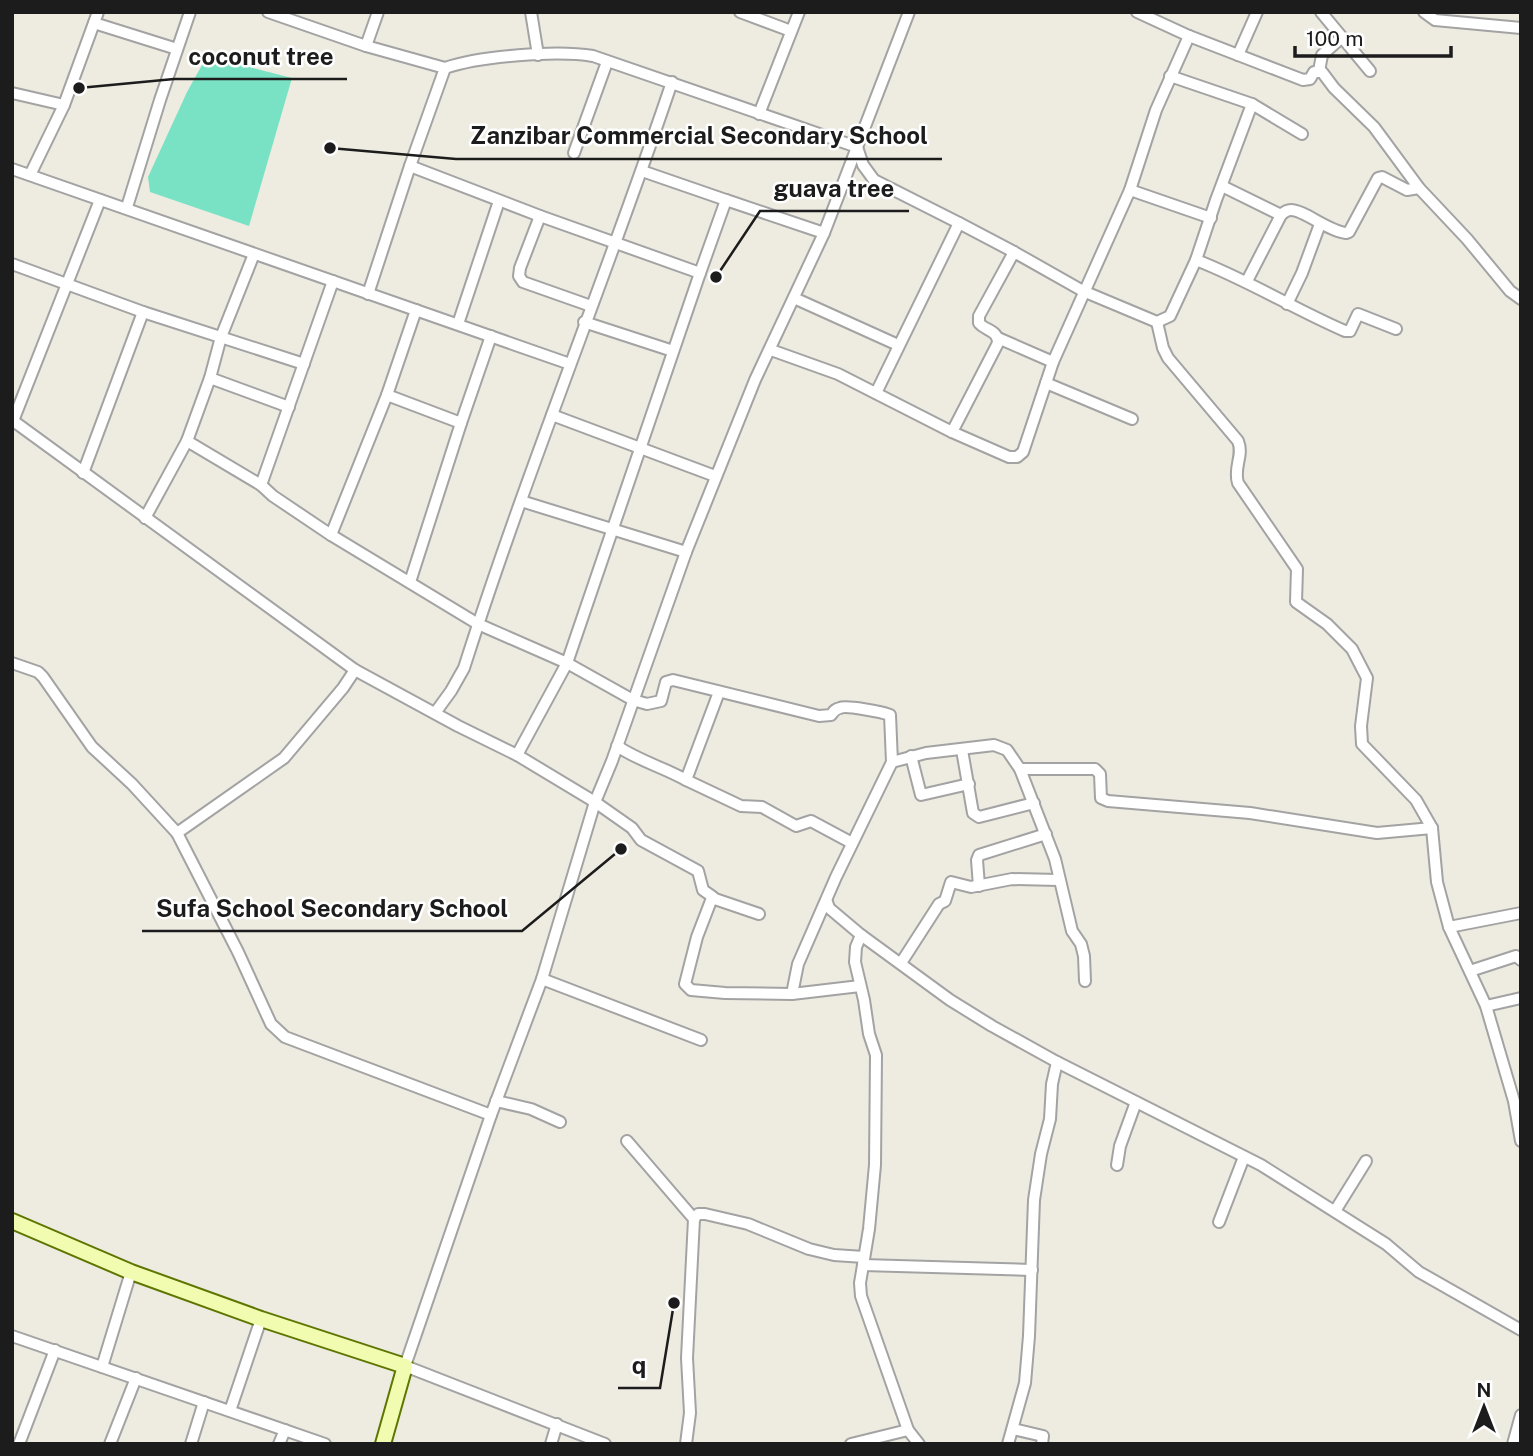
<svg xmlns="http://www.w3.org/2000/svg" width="1533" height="1456" font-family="'Public Sans',sans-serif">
	<rect width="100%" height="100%" fill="#eeebe1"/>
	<polygon fill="#7ae2c4" points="207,56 292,78 249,226 150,192 148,177 187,92"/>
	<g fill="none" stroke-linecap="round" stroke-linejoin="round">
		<defs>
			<g id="street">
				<polyline points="268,12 366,46 445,68"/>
				<polyline points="531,12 538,55"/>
				<polyline points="740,12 791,31"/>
				<polyline points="1137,12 1189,36 1303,80 1310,79 1314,72 1322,72 1334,88 1374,127 1419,188 1467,239 1510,291 1521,299"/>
				<polyline points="1321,12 1370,71"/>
				<polyline points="1424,12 1435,20 1521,28"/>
				<polyline points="94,23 177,49"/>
				<polyline points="366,46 378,12"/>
				<polyline points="1238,55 1257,12"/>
				<polyline points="1319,71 1322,55 1341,38"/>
				<polyline points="1170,76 1252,104 1216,200 1196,260"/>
				<polyline points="12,93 64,105"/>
				<polyline points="1252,104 1302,134"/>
				<polyline points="759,114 799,12"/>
				<polyline points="857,147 863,165 874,180 959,223"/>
				<polyline points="574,153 607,62"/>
				<polyline points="410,166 540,216 700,273 726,200 824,233"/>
				<polyline points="12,169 570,364"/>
				<polyline points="642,171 726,200"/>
				<polyline points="30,175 64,105 98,12"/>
				<polyline points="1222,186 1281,215"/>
				<polyline points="1130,190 1211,218"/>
				<polyline points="127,207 160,100 190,12"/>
				<polyline points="540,216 520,268 519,276 523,282 591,306"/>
				<polyline points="12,264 143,312 304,364"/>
				<path d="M1247,281L1281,215C1284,212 1287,210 1291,210C1304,210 1328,231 1346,233L1349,232L1378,178L1382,177L1407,190L1419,188"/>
				<path d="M368,294L410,166L445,68C479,56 557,50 593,56L857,147"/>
				<polyline points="794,298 898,345"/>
				<polyline points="1287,304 1302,273 1320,224"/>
				<polyline points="584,322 673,351"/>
				<path d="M1157,322L1163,348L1168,358L1238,441C1244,456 1233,467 1238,483L1297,569L1296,602L1327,624L1352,649L1367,678L1361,726L1362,744L1416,800L1432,828L1437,882L1449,927L1486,1006L1514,1101L1521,1141"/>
				<polyline points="458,324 499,201"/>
				<polyline points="998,338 1053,362"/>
				<polyline points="771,350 838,374 952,432 1009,457 1017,457 1023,452 1053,362 1130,190 1156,110 1189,36"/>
				<polyline points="210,378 289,407"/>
				<polyline points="1046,383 1132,419"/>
				<polyline points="876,393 959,223 1014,252"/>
				<polyline points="387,395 461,423"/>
				<polyline points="552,415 715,476"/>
				<polyline points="12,420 355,670 458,726 517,755 595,802 632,828 641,840 698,871 703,890 713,897"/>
				<polyline points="13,421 100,200"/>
				<path d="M952,432L998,343C998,330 986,331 979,323V316L1014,252L1083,291L1157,322L1170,316L1196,260C1248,280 1294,309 1345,331H1350L1358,314L1396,329"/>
				<path d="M187,441L261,485L273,496L331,535L478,624L567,663L633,700L647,704L661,701L666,682L673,680L819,716L831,715C834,711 835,709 840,708C846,705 882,712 890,715L892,762L836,877L798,964L792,994L860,986"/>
				<polyline points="83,473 143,312"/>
				<polyline points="261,485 333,281"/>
				<polyline points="521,501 686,552"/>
				<polyline points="145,518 187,441 210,378 221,337 254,254"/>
				<polyline points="331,535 387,395 416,310"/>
				<polyline points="410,582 461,423 491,336"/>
				<polyline points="12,663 38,672 43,677 92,747 132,784 177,833 238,952 271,1024 285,1037 491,1115"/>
				<path d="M435,713L451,691L464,668C527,470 606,278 672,82"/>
				<path d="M617,746C639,761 663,767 686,780L719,692"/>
				<polyline points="962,750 973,813 979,817 1034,803"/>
				<polyline points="517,755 567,663 700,273"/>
				<polyline points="911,756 921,795 969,784"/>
				<polyline points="892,762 926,753 994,745 1007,750 1020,769 1055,859 1072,931 1081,944 1084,956 1085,981"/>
				<polyline points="1020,769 1095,769 1100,774 1101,798 1108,801 1250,813 1377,833 1432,828"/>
				<polyline points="686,780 741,806 762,807 796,826 811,821 852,843"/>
				<polyline points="177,833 284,758 343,688 355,670"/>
				<polyline points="979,886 977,860 979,855 1046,834"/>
				<polyline points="827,902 829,908 861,935 950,1000 992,1026 1057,1062 1261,1165 1386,1244 1419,1272 1521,1330"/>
				<polyline points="759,914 712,898 697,937 685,984 691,990 725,993 792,994"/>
				<polyline points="1449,927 1521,913"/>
				<polyline points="861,935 856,947 855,962 864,1000 869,1034 876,1055 875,1165 869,1229 860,1283 861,1296 908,1430 919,1444"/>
				<polyline points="901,963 939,904 945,901 951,882 971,887 1012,879 1059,880"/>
				<polyline points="1470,971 1516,956 1521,960"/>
				<polyline points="542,979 701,1040"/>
				<polyline points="1486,1006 1521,998"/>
				<polyline points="496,1101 531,1109 560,1122"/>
				<polyline points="627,1141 694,1219 687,1358 690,1413 686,1444"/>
				<polyline points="1117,1165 1120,1146 1136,1102"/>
				<polyline points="1335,1211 1366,1161"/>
				<polyline points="694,1219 698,1214 705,1214 748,1224 809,1249 834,1255 864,1257"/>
				<polyline points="1219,1222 1244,1157"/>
				<polyline points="863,1265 1032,1270"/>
				<polyline points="12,1336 325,1444"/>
				<polyline points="102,1367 131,1272"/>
				<polyline points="230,1411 261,1319"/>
				<polyline points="1013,1429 1043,1436 1042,1444"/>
				<polyline points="19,1444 55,1350"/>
				<polyline points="110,1444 136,1378"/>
				<polyline points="191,1444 204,1402"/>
				<polyline points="279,1444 285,1430"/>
				<polyline points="551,1444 557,1424"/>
				<polyline points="605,1444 405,1366 491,1115 542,979 595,802 612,761 686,552 755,380 824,233 909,12"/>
				<polyline points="851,1444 908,1430"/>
				<polyline points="1008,1444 1025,1383 1029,1336 1034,1200 1041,1154 1050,1119 1052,1084 1057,1062"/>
				<polyline points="1513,1444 1521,1415"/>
			</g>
			<polyline id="secondary" points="12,1221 131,1272 261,1319 405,1366 383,1444"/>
		</defs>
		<use href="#street" stroke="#a3a3a3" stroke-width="14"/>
		<use href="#secondary" stroke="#5e7600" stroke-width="18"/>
		<use href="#street" stroke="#fff" stroke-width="10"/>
		<use href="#secondary" stroke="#f1fcb1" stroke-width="14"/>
	</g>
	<path fill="none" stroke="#1c1c1c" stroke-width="2.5" d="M79 88L174 79H347M330 148L456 159H942M716 277L760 211H909M621 849L522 931H142M674 1303L660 1388H618"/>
	<g fill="#1c1c1c" stroke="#fff" stroke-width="2.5">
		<circle cx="79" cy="88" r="7"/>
		<circle cx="330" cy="148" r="7"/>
		<circle cx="716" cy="277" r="7"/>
		<circle cx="621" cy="849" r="7"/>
		<circle cx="674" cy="1303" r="7"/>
	</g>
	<g font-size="24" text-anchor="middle" font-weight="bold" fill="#1c1c1c" stroke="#fff" stroke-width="5" stroke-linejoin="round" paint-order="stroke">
		<text x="261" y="65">coconut tree</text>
		<text x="699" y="144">Zanzibar Commercial Secondary School</text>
		<text x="834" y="197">guava tree</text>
		<text x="332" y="917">Sufa School Secondary School</text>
		<text x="639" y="1374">q</text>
	</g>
	<rect width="1533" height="1456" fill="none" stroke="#1c1c1c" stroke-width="28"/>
	<g transform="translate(1484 1407)" stroke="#ffffff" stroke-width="5" paint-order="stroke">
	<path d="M0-5L12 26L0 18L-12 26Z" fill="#1c1c1c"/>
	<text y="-10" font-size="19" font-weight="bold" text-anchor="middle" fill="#1c1c1c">N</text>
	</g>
	<path d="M1295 46v10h156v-10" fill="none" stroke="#1c1c1c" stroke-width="3.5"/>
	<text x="1306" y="46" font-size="21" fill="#1c1c1c" stroke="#ffffff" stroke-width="5" paint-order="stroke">100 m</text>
</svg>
